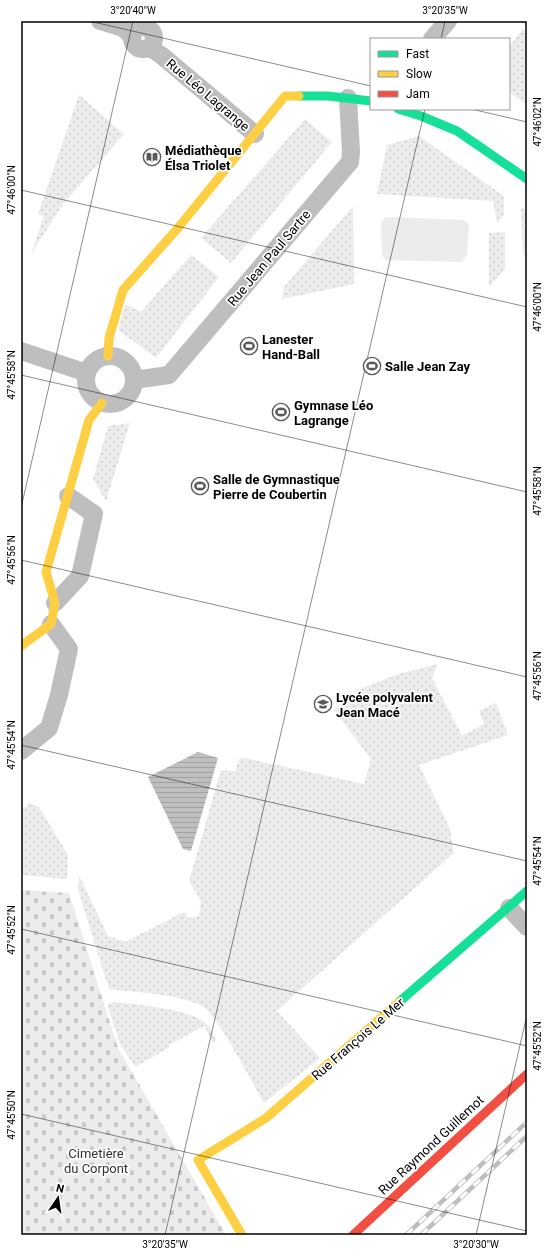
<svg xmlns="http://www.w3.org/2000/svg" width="548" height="1256" font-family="Roboto,sans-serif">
	<defs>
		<pattern id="grass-dots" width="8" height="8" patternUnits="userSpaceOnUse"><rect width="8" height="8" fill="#ececec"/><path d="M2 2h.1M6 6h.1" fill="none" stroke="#c9c9c9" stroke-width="1.8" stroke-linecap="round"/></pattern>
		<pattern id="cemetery-stones" width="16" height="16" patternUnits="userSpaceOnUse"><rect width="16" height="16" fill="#ececec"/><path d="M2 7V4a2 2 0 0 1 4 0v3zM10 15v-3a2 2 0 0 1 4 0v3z" fill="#c9c9c9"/></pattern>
		<pattern id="water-rules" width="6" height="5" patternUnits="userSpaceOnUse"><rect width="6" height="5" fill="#bfbfbf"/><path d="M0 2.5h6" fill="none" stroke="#a2a2a2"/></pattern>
	</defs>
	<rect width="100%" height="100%" fill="#fff"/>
	<g fill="url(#grass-dots)">
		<polygon points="523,29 527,32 527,105 509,92 509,47"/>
		<polygon points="79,95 124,134 64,203 31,254 44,216 38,214"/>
		<polygon points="305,119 332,142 231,263 201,238"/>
		<polygon points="419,136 504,196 504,215 497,223 493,201 377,194 387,145"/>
		<polygon points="353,206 354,284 282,299 284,287"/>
		<polygon points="521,207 527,211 527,261 523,253"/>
		<polygon points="505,232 505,269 489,287 489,233"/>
		<polygon points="191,255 219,277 156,358 118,330 125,304 141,312"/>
		<polygon points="130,423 106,501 93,479 108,426"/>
		<path d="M438,664L432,678L462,736L484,724L479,711L496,703L508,735L419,765L450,829L454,853L277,1011L320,1058L264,1103C253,1084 217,1014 202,1006C177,993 137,993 109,989L78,890L79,875L108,936L125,942L184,912L189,918L199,916L201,901L189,881L221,770L235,771L240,757L364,784L371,759L334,710L363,688L398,674Z"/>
		<polygon points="30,803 39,807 68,855 67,879 21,875 21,810"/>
		<path d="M116,1002C138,1005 194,1009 208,1025C212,1029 214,1036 217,1041L213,1043L204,1026L169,1045L170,1047L135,1067L120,1044L107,1004Z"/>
	</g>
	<polygon fill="url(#cemetery-stones)" points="21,890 69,893 118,1048 226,1235 21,1235"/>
	<polygon fill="#ececec" points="386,217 464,220 469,224 467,255 462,262 386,260 382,256 381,222"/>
	<polygon fill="url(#water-rules)" points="198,752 218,758 191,851 183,849 148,777"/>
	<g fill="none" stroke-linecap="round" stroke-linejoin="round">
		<g stroke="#bebebe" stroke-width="18">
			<polyline points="100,21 123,28 132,36"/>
			<circle cx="143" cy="38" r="11"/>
			<polyline points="432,39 448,21"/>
			<polyline points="150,48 161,55 255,134"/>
			<polyline points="21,351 87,373"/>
			<circle cx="110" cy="380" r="24"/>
			<polyline points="134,380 169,375 350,162 351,152 348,98"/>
			<polyline points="55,603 80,576 94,514 68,496"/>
			<polyline points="21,751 49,728 59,695 69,649 51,624"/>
			<polyline points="509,908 527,927"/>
		</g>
		<g stroke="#16e098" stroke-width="9">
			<polyline points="299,96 328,96 371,101"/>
			<polyline points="398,109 421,116 457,131 527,179"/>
			<polyline points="399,1002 527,891"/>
		</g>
		<g stroke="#ffcf43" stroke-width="9">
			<polyline points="108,356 109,338 123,290 178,228 285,96 299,96"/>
			<polyline points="21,646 51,624 55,603 46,572 89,420 102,403"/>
			<polyline points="242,1235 198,1160 266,1118 399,1002"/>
		</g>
		<polyline stroke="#f24e42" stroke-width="9" points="353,1235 527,1074"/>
		<defs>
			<g id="rail">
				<polyline points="406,1235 527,1122"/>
				<polyline points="421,1235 527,1136"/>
			</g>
		</defs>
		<use href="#rail" stroke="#bebebe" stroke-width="4.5"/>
		<use href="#rail" stroke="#fff" stroke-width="3" stroke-dasharray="9" stroke-linecap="butt"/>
	</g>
	<path fill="none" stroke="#000" stroke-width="1" stroke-opacity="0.45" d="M89,21L371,86M441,39L445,21M471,109L527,122M21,190L527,307M21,375L527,492M21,508L133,21M21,560L527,677M21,745L527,861M21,929L527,1046M21,1114L527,1231M165,1235L425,109M476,1235L527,1015"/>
	<defs>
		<symbol id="library-ring" viewBox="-11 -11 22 22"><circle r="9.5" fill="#fff" stroke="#595959" stroke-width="1.5"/><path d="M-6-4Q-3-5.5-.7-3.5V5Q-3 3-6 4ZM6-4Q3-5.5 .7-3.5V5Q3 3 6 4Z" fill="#595959"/></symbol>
		<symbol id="stadium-ring" viewBox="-11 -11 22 22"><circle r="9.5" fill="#fff" stroke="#595959" stroke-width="1.5"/><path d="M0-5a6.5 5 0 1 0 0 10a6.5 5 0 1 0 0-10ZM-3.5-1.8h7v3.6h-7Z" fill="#595959"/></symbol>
		<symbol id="school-ring" viewBox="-11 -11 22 22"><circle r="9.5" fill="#fff" stroke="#595959" stroke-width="1.5"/><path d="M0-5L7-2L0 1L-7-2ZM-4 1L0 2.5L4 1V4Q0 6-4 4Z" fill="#595959"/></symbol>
	</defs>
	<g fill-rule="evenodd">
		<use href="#library-ring" x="142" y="147" width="20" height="20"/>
		<use href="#stadium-ring" x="239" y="336" width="20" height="20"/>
		<use href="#stadium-ring" x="362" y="356" width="20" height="20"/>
		<use href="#stadium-ring" x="271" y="402" width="20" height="20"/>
		<use href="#stadium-ring" x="190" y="476" width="20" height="20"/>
		<use href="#school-ring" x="313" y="694" width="20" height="20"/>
	</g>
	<g text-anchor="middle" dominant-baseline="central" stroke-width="3.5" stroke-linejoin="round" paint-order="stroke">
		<g font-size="13" fill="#000" stroke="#fff">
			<text transform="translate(208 95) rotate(40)">Rue Léo Lagrange</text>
			<text transform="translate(269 258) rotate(-50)">Rue Jean Paul Sartre</text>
			<text transform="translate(358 1039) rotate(-41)">Rue François Le Mer</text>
			<text transform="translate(431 1145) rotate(-43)">Rue Raymond Guillemot</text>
		</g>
		<g font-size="13" font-weight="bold" fill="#000" stroke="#fff" text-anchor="start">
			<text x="165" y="150">Médiathèque<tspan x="165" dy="15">Élsa Triolet</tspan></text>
			<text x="262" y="339">Lanester<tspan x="262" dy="15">Hand-Ball</tspan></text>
			<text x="385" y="366">Salle Jean Zay</text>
			<text x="294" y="405">Gymnase Léo<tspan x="294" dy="15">Lagrange</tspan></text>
			<text x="213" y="479">Salle de Gymnastique<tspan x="213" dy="15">Pierre de Coubertin</tspan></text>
			<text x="336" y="697">Lycée polyvalent<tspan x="336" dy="15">Jean Macé</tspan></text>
		</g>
		<g font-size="13" fill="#333" stroke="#fff">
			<text x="96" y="1153">Cimetière<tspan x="96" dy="15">du Corpont</tspan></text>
		</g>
	</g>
	<rect width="548" height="1256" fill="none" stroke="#ffffff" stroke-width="44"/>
	<rect x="370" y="38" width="140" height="72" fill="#ffffff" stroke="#999999"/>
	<rect x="378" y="51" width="20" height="6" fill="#16e098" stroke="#999999"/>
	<text x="406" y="58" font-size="12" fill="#000000">Fast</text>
	<rect x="378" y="71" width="20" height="6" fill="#ffcf43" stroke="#999999"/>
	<text x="406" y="78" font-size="12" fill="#000000">Slow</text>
	<rect x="378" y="91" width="20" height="6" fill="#f24e42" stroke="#999999"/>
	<text x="406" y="98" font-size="12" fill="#000000">Jam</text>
	<g transform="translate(58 1198) rotate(13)" stroke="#ffffff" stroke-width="3" paint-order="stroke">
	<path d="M0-3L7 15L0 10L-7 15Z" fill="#000000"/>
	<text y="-6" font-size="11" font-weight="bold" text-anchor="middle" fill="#000000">N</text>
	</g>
	<rect x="22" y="22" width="504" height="1212" fill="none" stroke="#000" stroke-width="1.5"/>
	<g font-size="10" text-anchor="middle" fill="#000">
		<text x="133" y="14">3°20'40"W</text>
		<text x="445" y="14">3°20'35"W</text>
		<text transform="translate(537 122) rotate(-90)" y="4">47°46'02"N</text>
		<text transform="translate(11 190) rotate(-90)" y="4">47°46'00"N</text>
		<text transform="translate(537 307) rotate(-90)" y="4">47°46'00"N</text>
		<text transform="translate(11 375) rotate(-90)" y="4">47°45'58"N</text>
		<text transform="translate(537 491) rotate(-90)" y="4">47°45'58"N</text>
		<text transform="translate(11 560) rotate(-90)" y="4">47°45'56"N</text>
		<text transform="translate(537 676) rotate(-90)" y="4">47°45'56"N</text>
		<text transform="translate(11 745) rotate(-90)" y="4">47°45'54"N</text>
		<text transform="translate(537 861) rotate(-90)" y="4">47°45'54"N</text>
		<text transform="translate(11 930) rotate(-90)" y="4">47°45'52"N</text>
		<text transform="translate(537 1046) rotate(-90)" y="4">47°45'52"N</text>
		<text transform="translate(11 1115) rotate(-90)" y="4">47°45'50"N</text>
		<text x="165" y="1248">3°20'35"W</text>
		<text x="476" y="1248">3°20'30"W</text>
	</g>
</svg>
